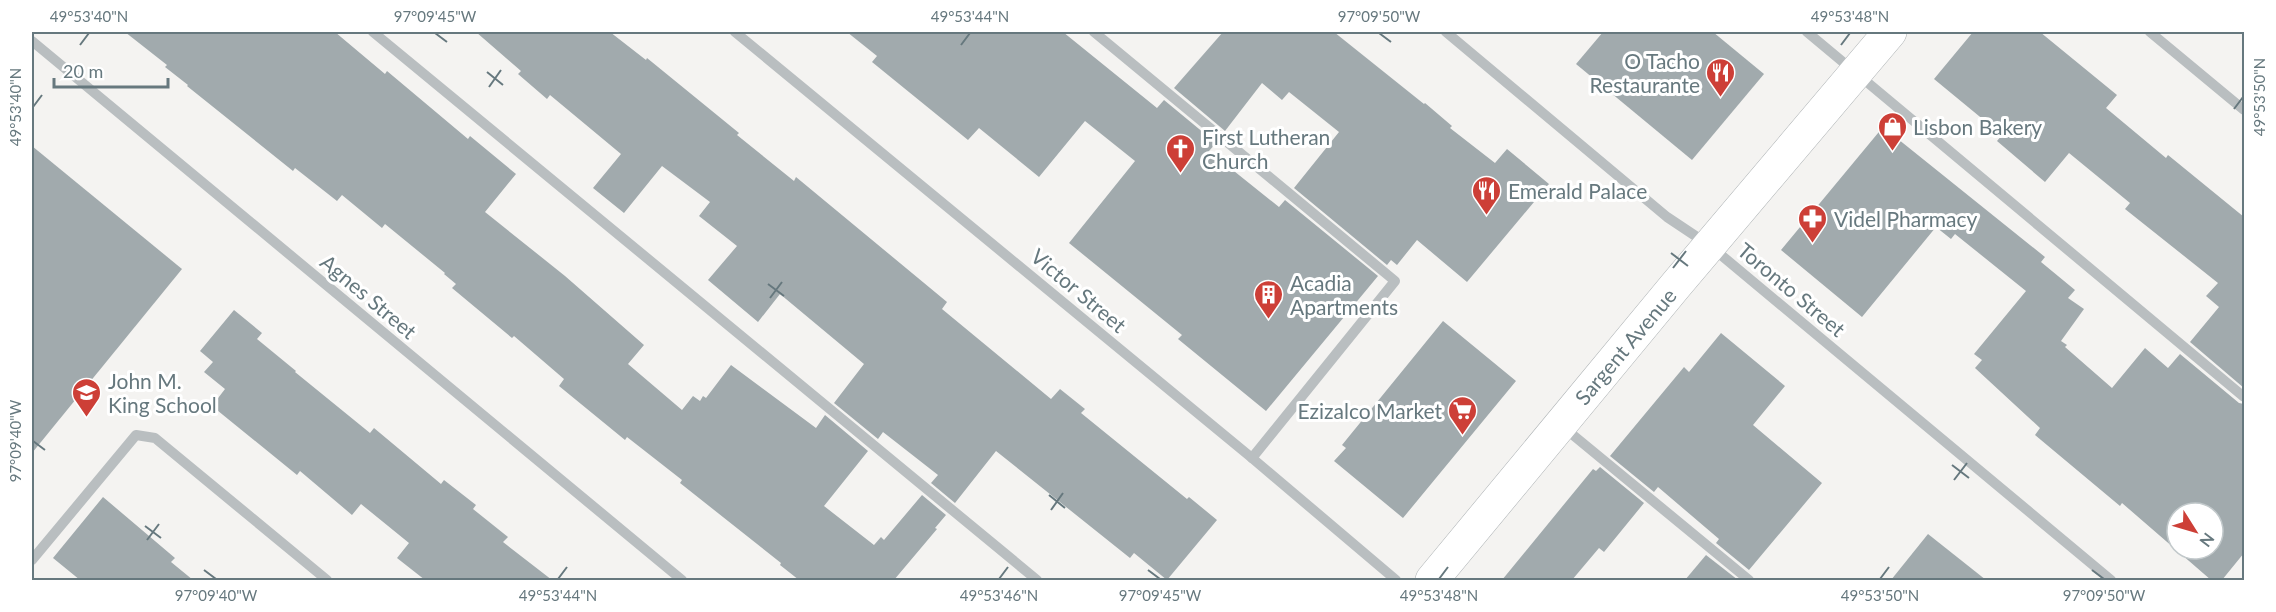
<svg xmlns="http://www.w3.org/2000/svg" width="2276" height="612" font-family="Lato,sans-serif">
	<rect width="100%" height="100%" fill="#f4f3f1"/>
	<g fill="#a1aaad" fill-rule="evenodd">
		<polygon points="125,32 335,32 385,74 387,71 468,139 470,136 516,174 485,212 565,276 644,345 628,364 682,410 693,396 700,401 703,396 706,398 731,365 816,428 825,415 868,451 824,506 874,545 881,537 884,540 922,495 946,515 935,528 937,529 894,580 799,580 780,565 781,563 680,483 682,480 627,437 625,440 559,386 564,379 514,336 512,338 452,288 456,284 444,274 445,273 385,224 382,228 342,195 337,201 295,168 293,171 187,86 188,85 165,67 167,65"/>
		<polygon points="476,32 610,32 646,60 647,58 739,133 737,135 794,181 796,177 947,302 942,309 1051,399 1060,389 1085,409 1081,413 1187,499 1189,497 1217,520 1167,580 1134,553 1130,558 996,451 955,503 931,483 938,475 883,432 878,439 834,403 864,364 780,294 758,322 708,280 737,246 699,216 710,202 662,166 624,213 593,188 621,154 550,95 547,99 518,74 521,71"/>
		<polygon points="847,32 1063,32 1157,108 1164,100 1216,143 1209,151 1279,207 1285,200 1378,276 1266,411 1178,339 1182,335 1069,243 1135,161 1085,121 1039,177 979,128 968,140 872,62 877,56"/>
		<polygon points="1223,32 1334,32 1424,104 1425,103 1452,126 1450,128 1495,163 1507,149 1549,184 1467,282 1417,240 1397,265 1391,260 1387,265 1294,188 1339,132 1289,92 1282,100 1262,83 1225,131 1174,88"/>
		<polygon points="1603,32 1713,32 1764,74 1692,160 1576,64"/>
		<polygon points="1973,32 2040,32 2117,95 2106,108 2166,158 2168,155 2244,217 2244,388 2190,342 2219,307 2206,296 2218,283 2125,209 2130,203 2069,153 2045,182 1997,141 2002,135 1934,79"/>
		<path d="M1883,127L2045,257L2041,262L2075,290L2068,298L2084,309L2061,341L2067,345L2065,347L2112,388L2145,348L2168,368L2180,354L2239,403L2244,404V553L2222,580H2211L2122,503L2120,506L2035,435L2040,428L1975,368L1982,360L1974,354L2026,291L1955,234L1951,239L1936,227L1862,317L1781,250ZM2177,513H2213V549H2177Z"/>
		<polygon points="32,146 182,269 32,453"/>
		<polygon points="234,310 262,333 257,339 296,371 295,372 370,433 374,428 441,484 444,480 476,505 473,509 508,537 503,542 552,580 425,580 397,558 409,543 361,504 352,515 300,471 297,475 212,406 225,389 204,372 213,362 200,351"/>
		<polygon points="1443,321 1516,381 1403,518 1334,461 1346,448 1342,445"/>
		<polygon points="1721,333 1785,386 1753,425 1822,483 1749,570 1716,543 1719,539 1658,487 1654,492 1610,456 1684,367 1689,372"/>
		<polygon points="1600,467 1644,503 1604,552 1599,548 1572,580 1502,580 1593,469 1596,471"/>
		<polygon points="103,497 175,558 171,562 193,580 80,580 53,558"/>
		<polygon points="1928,534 1986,580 1891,580"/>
		<polygon points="1706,555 1738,580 1685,580"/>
	</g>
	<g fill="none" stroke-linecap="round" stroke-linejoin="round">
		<defs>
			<polyline id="major" points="1432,580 1676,285 1890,32"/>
		</defs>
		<use href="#major" stroke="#adb2b4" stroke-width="34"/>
		<g stroke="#b9bec0" stroke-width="10">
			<polyline points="373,32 1037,580"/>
			<polyline points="735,32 1252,458 1396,580"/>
			<polyline points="1094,32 1395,281 1252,458"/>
			<polyline points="1446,32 1667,217 1709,245 2111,580"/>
			<polyline points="1807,32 2244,397"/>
			<polyline points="2150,32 2244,110"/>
			<polyline points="32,41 682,580"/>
			<polyline points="1562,426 1749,580"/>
			<polyline points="32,560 136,435 155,438 327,580"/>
		</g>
		<use href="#major" stroke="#fff" stroke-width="33"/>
	</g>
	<path fill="none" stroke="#66787e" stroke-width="2" d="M435,33L447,42M1379,33L1391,42M80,45L89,33M961,45L970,33M1841,45L1850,33M487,72L503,85M489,87L501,70M33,107L42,95M2234,109L2243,97M1671,253L1688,266M1673,268L1686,251M768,284L784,296M770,298L782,282M33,441L45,450M1952,465L1969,478M1954,480L1967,463M1049,495L1065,508M1051,510L1063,493M145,526L161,538M147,540L159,524M204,570L216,579M1148,570L1160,579M2092,570L2104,579M558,579L567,567M999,579L1008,567M1439,579L1448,567M1880,579L1889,567"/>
	<defs>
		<symbol id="restaurant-pin" viewBox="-11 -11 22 30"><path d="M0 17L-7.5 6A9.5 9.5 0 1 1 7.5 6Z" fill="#cd3f37" stroke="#fff"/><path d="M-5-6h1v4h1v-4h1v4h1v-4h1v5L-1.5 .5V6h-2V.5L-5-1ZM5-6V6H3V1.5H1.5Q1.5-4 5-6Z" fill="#fff"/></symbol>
		<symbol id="shop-pin" viewBox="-11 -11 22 30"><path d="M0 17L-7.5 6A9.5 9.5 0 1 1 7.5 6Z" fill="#cd3f37" stroke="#fff"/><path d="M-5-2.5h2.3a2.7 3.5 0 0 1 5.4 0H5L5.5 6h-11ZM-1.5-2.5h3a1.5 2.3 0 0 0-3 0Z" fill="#fff"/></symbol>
		<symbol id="church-pin" viewBox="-11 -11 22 30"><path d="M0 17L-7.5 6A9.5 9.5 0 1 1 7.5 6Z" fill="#cd3f37" stroke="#fff"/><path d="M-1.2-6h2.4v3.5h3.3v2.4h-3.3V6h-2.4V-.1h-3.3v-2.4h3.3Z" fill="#fff"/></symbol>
		<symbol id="pharmacy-pin" viewBox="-11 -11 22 30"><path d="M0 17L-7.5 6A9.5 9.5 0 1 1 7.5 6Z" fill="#cd3f37" stroke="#fff"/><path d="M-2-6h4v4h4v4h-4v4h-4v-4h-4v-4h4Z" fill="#fff"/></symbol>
		<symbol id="building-pin" viewBox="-11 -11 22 30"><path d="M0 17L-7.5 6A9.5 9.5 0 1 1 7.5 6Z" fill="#cd3f37" stroke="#fff"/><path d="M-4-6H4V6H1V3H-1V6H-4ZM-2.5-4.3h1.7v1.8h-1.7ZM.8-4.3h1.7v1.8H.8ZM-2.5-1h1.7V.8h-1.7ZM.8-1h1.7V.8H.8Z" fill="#fff"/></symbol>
		<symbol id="school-pin" viewBox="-11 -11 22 30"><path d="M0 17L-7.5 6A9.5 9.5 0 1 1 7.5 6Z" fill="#cd3f37" stroke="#fff"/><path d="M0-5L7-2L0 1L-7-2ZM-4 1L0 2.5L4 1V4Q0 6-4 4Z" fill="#fff"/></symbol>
		<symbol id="supermarket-pin" viewBox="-11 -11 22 30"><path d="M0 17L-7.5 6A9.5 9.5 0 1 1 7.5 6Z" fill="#cd3f37" stroke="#fff"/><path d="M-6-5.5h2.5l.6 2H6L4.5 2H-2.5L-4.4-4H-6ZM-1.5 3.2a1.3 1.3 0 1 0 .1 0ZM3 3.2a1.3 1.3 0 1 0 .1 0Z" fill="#fff"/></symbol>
	</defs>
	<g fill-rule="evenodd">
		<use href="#restaurant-pin" x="1704" y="56" width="33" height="45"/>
		<use href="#shop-pin" x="1876" y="110" width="33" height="45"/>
		<use href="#church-pin" x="1164" y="132" width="33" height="45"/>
		<use href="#restaurant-pin" x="1470" y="174" width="33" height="45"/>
		<use href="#pharmacy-pin" x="1796" y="202" width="33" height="45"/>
		<use href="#building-pin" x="1252" y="278" width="33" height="45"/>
		<use href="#school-pin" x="70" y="376" width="33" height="45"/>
		<use href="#supermarket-pin" x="1446" y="394" width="33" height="45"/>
	</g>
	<g text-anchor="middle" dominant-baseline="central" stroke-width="6" stroke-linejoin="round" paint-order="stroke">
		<g font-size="21" fill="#66787e" stroke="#fff" text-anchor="start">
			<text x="1700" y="60" text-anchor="end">O Tacho<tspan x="1700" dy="24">Restaurante</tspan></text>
			<text x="1913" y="126">Lisbon Bakery</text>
			<text x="1202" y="136">First Lutheran<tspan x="1202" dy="24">Church</tspan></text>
			<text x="1508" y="190">Emerald Palace</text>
			<text x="1834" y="218">Videl Pharmacy</text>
			<text x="1290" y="282">Acadia<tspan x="1290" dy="24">Apartments</tspan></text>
			<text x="108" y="380">John M.<tspan x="108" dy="24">King School</tspan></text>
			<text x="1442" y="410" text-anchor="end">Ezizalco Market</text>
		</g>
		<g font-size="21" fill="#66787e" stroke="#fff">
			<text transform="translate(1792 289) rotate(40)">Toronto Street</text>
			<text transform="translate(1079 290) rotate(40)">Victor Street</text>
			<text transform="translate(369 296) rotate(40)">Agnes Street</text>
			<text transform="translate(1625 346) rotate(-50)">Sargent Avenue</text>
		</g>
	</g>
	<rect width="2276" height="612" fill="none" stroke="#ffffff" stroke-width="66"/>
	<g transform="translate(2195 531) rotate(127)"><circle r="28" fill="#ffffff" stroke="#c2c9cb" stroke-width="1.5"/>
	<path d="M0-4.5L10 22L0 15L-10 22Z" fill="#cd3f37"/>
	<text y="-9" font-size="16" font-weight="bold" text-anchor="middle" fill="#66787e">N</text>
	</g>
	<path d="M54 78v9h114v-9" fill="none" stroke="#66787e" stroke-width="3"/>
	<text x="63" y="78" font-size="18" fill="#66787e" stroke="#ffffff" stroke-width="4.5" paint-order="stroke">20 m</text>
	<rect x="33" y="33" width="2210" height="546" fill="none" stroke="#66787e" stroke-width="2"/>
	<g font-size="15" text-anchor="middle" fill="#66787e">
		<text x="89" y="22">49°53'40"N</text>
		<text x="435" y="22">97°09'45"W</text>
		<text x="970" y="22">49°53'44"N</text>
		<text x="1379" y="22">97°09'50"W</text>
		<text x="1850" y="22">49°53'48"N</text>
		<text transform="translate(2260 97) rotate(-90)" y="5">49°53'50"N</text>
		<text transform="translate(16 107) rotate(-90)" y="5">49°53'40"N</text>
		<text transform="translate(16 441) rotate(-90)" y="5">97°09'40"W</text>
		<text x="216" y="601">97°09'40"W</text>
		<text x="558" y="601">49°53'44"N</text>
		<text x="999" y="601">49°53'46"N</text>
		<text x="1160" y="601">97°09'45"W</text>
		<text x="1439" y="601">49°53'48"N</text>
		<text x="1880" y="601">49°53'50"N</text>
		<text x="2104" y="601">97°09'50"W</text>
	</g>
</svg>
